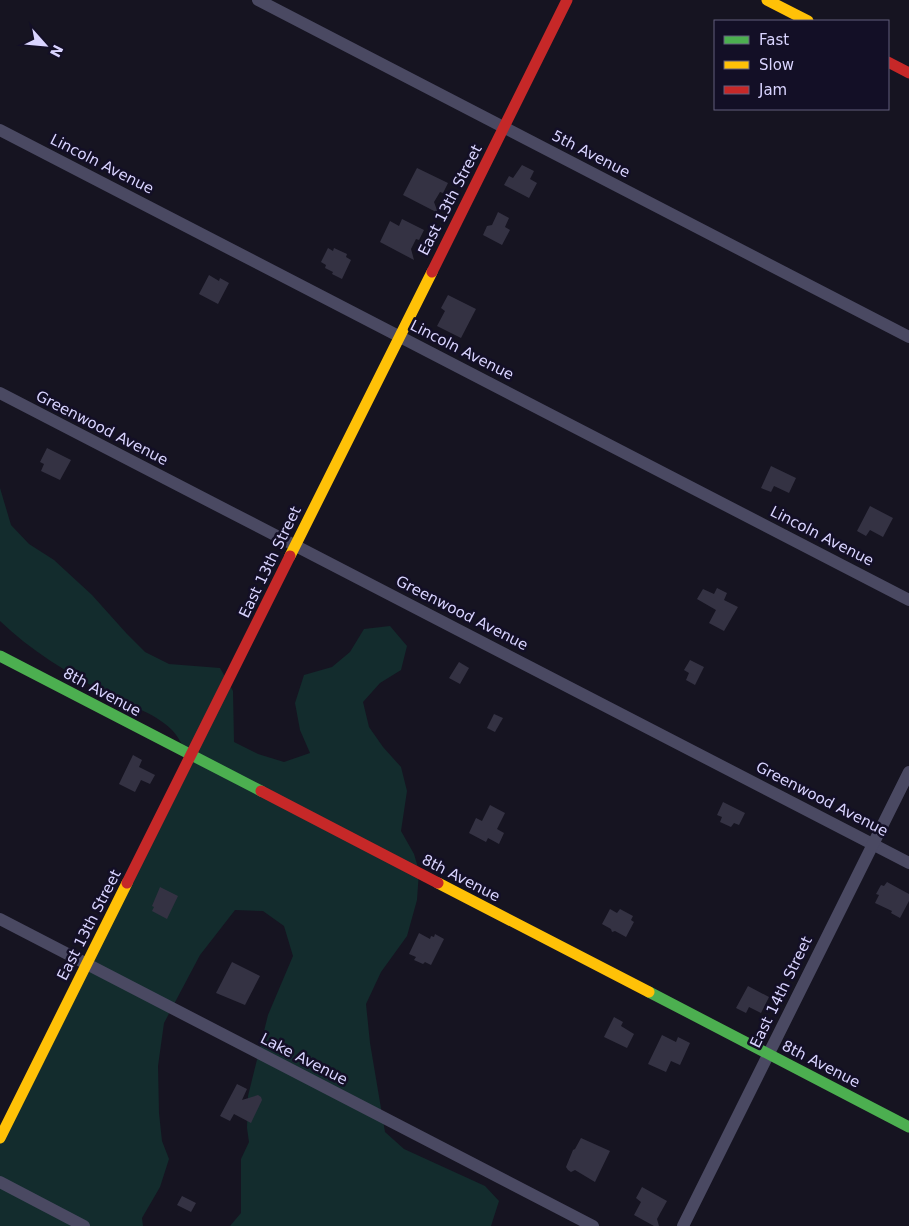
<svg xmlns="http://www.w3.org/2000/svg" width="909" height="1226" font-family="'DejaVu Sans',sans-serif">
	<rect width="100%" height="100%" fill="#161421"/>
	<path fill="#132c2d" d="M0,488L11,525L29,544L54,560L92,595L127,634L145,652L169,664L220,668L233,691L234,742L258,754L284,762L310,753L300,730L295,703L304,675L332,667L350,652L364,629L390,626L407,646L401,670L380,683L363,702L369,727L383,747L401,767L407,791L401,831L414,854L419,871L417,900L407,936L381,972L366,1004L370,1043L385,1132L404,1149L485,1186L499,1201L491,1226H230L241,1213V1159L249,1142L247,1128L248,1096L268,1015L293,956L284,926L263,911L235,910L200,955L164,1023L158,1066L159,1113L162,1141L169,1159L160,1187L142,1218L143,1226H0V1137L187,752C182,745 178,736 172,730C153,711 127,706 105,693C68,673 30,650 0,621Z"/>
	<g fill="#343243">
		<polygon points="522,165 534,171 530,179 537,183 529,198 504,185 509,176 513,178"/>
		<polygon points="417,168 448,183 443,193 440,192 434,202 438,213 403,195"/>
		<polygon points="498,212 509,218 505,227 510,230 502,245 483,235 487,226 492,225"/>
		<polygon points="402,219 424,230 419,240 416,239 411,249 414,260 380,242 390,221 399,226"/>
		<polygon points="328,248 333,251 334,248 347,254 346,257 351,260 342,279 332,274 333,272 325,268 326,265 321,262"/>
		<polygon points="209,275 219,281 220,278 229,283 218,304 199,294"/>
		<polygon points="448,295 476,309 461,338 437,326 445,311 441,308"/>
		<polygon points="47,448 71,460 60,480 41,471 44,464 40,462"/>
		<polygon points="771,466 796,478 789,493 774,486 771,492 761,488"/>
		<polygon points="870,506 893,518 883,537 870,530 866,536 857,531"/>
		<polygon points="717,588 727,593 724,600 738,607 724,631 709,623 716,610 697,599 703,589 714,594"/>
		<polygon points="690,660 704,667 695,685 686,680 689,673 684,670"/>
		<polygon points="459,662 469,668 460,684 449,678"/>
		<polygon points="494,714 503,718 495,732 487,728"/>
		<polygon points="133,755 142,760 139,767 155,775 150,784 141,780 135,792 119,784"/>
		<polygon points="723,802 745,813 739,825 734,823 731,827 720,822 722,817 717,815"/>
		<polygon points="490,805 505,813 497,829 504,833 499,844 488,838 486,842 469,833 476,818 482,821"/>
		<polygon points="887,882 909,894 909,901 900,918 891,913 892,911 875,903 879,895 876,894 881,885 884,886"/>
		<polygon points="160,887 178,896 167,919 152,911 154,907 152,906"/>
		<polygon points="610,909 617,913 620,909 633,916 631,920 634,922 626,937 615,931 612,932 611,929 602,924"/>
		<polygon points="419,933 430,939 431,936 434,937 435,934 444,939 431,965 425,962 423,964 414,960 416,957 409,954"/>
		<polygon points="232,962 260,976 245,1005 216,993"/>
		<polygon points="748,986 769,997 761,1013 749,1007 746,1013 736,1008"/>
		<polygon points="614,1017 623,1022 621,1026 634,1034 627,1048 604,1037"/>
		<polygon points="662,1035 676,1042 678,1037 690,1043 680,1065 671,1061 666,1072 648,1064"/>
		<polygon points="237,1084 247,1089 242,1100 258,1095 261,1097 262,1100 251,1123 234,1114 230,1121 220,1116"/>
		<polygon points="581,1138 610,1151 595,1182 575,1170 571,1172 568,1170 566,1167 573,1150 575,1149"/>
		<polygon points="642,1187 667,1201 657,1219 659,1226 654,1226 634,1215 641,1202 636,1198"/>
		<polygon points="182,1196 196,1203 191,1212 177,1205"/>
	</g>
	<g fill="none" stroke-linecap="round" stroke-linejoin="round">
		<g stroke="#4a4962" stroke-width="12">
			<polyline points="258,0 909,337"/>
			<polyline points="0,130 909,600"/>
			<polyline points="0,393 909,863"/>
			<polyline points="0,919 593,1226"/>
			<polyline points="0,1182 84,1226"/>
			<polyline points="683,1226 909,772"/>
		</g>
		<g stroke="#4caf50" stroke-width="11">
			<polyline points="0,656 261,791"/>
			<polyline points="649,992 909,1127"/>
		</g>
		<g stroke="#ffc107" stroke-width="11">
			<polyline points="767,0 808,21"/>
			<polyline points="290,556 432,272"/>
			<polyline points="438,883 649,992"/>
			<polyline points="0,1138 127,883"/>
		</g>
		<g stroke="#c62828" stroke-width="11">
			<polyline points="888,62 909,73"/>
			<polyline points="432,272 567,0"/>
			<polyline points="261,791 438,883"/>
			<polyline points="127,883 290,556"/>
		</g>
	</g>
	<g text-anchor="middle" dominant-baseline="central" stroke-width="5" stroke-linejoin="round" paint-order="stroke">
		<g font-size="15" fill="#d9d4ff" stroke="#130f26">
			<text transform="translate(591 154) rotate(27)">5th Avenue</text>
			<text transform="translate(102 164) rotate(27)">Lincoln Avenue</text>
			<text transform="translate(450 200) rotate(-63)">East 13th Street</text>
			<text transform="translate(462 350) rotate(27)">Lincoln Avenue</text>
			<text transform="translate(102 428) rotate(27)">Greenwood Avenue</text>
			<text transform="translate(822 536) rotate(27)">Lincoln Avenue</text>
			<text transform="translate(270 562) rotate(-64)">East 13th Street</text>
			<text transform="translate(462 613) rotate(27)">Greenwood Avenue</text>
			<text transform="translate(102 692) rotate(28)">8th Avenue</text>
			<text transform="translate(822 799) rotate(27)">Greenwood Avenue</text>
			<text transform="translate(461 878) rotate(27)">8th Avenue</text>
			<text transform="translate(89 925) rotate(-63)">East 13th Street</text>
			<text transform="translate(781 992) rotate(-64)">East 14th Street</text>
			<text transform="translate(304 1059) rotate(27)">Lake Avenue</text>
			<text transform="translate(821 1064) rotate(27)">8th Avenue</text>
		</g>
	</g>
	<rect x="714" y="20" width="175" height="90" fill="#130f26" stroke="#625e7d"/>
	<rect x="724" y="36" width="25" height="8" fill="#4caf50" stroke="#625e7d"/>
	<text x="759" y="45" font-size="15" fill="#d9d4ff">Fast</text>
	<rect x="724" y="61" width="25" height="8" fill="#ffc107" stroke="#625e7d"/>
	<text x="759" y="70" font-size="15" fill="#d9d4ff">Slow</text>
	<rect x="724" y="86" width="25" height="8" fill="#c62828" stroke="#625e7d"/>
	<text x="759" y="95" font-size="15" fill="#d9d4ff">Jam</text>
	<g transform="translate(45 45) rotate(117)" stroke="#130f26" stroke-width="4" paint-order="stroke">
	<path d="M0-4L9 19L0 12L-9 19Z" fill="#d9d4ff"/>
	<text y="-8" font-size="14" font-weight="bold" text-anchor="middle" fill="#d9d4ff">N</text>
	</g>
</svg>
